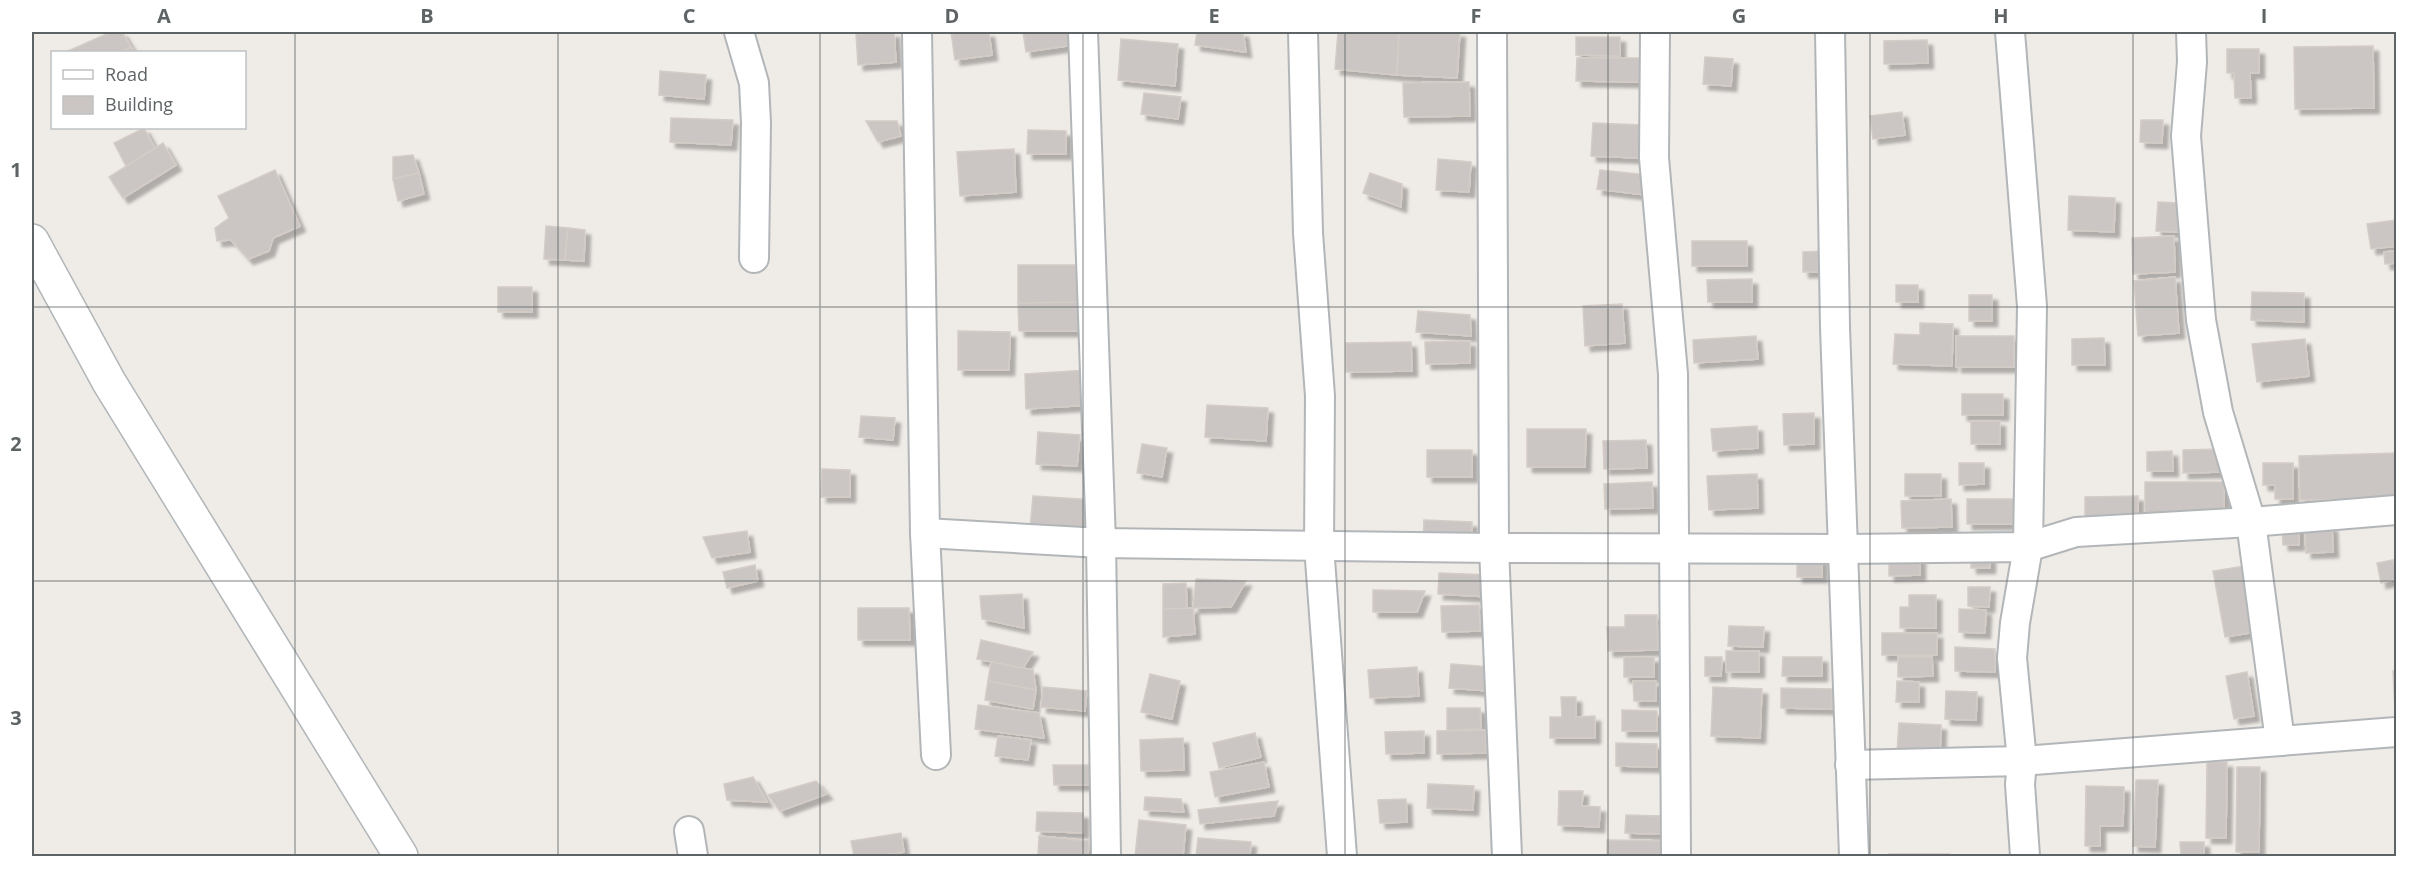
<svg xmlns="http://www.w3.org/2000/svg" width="2428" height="888" font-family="'Open Sans',sans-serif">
	<defs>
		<filter id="shadow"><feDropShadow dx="5.5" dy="5.5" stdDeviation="1.5" flood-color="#0004"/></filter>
	</defs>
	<rect width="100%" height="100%" fill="#efebe7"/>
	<g fill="#cbc6c3" stroke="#d4ccc6" stroke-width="1.5" filter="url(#shadow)">
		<polygon points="111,32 122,32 131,47 121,52 66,52"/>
		<polygon points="894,32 896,62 858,65 856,34"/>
		<polygon points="951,32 989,32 992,55 955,60"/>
		<polygon points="1023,32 1071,32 1073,45 1026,52"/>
		<polygon points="1197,32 1243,32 1246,52 1195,45"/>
		<polygon points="1338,32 1399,32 1397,75 1335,69"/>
		<polygon points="1399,32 1460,32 1457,78 1397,75"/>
		<polygon points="1576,37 1620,37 1620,56 1576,55"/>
		<polygon points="1121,39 1178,44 1175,86 1118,80"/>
		<polygon points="1927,40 1928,63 1884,64 1884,41"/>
		<polygon points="2373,46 2374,108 2295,109 2294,47"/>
		<polygon points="131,47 134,52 121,52"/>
		<polygon points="2227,49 2259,49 2259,73 2250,73 2251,98 2235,98 2234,73 2227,73"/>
		<polygon points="1705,57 1733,59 1731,86 1703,84"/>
		<polygon points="1577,58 1640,58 1640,82 1576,81"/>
		<polygon points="660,71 706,75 704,99 659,95"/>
		<polygon points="1469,82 1470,116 1404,117 1403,83"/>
		<polygon points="1144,93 1181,97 1178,119 1141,114"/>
		<polygon points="1902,112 1905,135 1873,139 1870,116"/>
		<polygon points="671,118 733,120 731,145 670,142"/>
		<polygon points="2141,120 2163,120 2162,143 2140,142"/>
		<polygon points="866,121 897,121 901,136 878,142"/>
		<polygon points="1593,123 1641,125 1640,158 1591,156"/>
		<polygon points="144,128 155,148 126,166 114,143"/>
		<polygon points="1028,130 1066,131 1066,154 1027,154"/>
		<polygon points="163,143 176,165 123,198 109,177"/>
		<polygon points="1014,149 1016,192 960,196 957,152"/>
		<polygon points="413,155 419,173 393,179 393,157"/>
		<polygon points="1438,159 1471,162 1469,192 1436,190"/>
		<polygon points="275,170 300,226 273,238 269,251 248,259 231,240 217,241 215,228 229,218 218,196"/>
		<polygon points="1600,170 1647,175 1645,195 1597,189"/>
		<polygon points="419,173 424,194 398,201 393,179"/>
		<polygon points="1370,173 1402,184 1401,207 1363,193"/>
		<polygon points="2069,196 2115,198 2114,232 2068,230"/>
		<polygon points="2158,202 2182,203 2180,232 2156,231"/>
		<polygon points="2396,220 2396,246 2371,249 2367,224"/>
		<polygon points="546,226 568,228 565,260 544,259"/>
		<polygon points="568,228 585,230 584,261 565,260"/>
		<polygon points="2174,236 2175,272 2133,274 2132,238"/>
		<rect x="1692" y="241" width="55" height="25"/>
		<polygon points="1826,251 1827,272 1803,272 1803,252"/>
		<polygon points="2396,251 2396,263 2385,264 2384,252"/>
		<polygon points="1018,265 1086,265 1086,302 1018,303"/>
		<polygon points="2175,277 2179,333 2138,336 2134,281"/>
		<polygon points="1752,279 1752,302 1708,302 1707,280"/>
		<rect x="1896" y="285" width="22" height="17"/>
		<rect x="498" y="287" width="34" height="25"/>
		<polygon points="2252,292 2304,293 2304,322 2251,320"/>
		<rect x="1969" y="295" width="23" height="26"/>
		<polygon points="1086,302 1086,331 1019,331 1018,303"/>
		<polygon points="1622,304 1625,343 1585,346 1583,306"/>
		<polygon points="1418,311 1470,315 1471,336 1416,332"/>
		<polygon points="1920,323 1953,324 1952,366 1893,364 1895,334 1920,335"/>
		<polygon points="958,331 1010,332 1009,370 958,370"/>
		<polygon points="1756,336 1758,359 1694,363 1693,340"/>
		<rect x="1956" y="336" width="58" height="31"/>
		<polygon points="2104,338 2105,365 2072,365 2072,339"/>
		<polygon points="2305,339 2309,376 2257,382 2252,344"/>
		<polygon points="1470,341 1470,363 1426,364 1425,342"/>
		<polygon points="1411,342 1412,371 1346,372 1346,343"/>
		<polygon points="1088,370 1090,405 1026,409 1025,374"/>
		<rect x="1962" y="394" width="41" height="21"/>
		<polygon points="1207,405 1268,408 1266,441 1205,437"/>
		<polygon points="1814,413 1814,444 1784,445 1783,414"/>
		<polygon points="861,416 895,418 893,440 859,437"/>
		<rect x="1971" y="421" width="29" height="23"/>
		<polygon points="1757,426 1758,448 1713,451 1711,429"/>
		<polygon points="1527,429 1586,429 1585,467 1527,467"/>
		<polygon points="1038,432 1080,435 1077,466 1036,464"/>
		<polygon points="1646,440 1647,468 1604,469 1603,441"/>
		<polygon points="1142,444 1167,448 1162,477 1137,473"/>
		<polygon points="2221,449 2221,472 2183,473 2183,450"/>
		<rect x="1427" y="450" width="45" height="27"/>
		<polygon points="2172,451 2173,471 2147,471 2147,452"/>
		<polygon points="2396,453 2396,498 2300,500 2299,456"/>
		<polygon points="1959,463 1984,463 1984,484 1959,485"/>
		<polygon points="2263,463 2293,463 2293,499 2275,499 2275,485 2263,485"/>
		<polygon points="822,469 850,470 850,497 821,497"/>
		<polygon points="1757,474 1758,508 1709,510 1707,476"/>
		<rect x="1905" y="474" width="36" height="22"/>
		<polygon points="1652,482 1653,508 1605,509 1604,484"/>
		<polygon points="2145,482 2224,482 2224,514 2145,515"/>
		<polygon points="1033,496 1095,500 1093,533 1030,529"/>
		<polygon points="2138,496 2138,522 2085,523 2085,497"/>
		<polygon points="1951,499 1952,527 1902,528 1901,501"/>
		<rect x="1967" y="499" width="52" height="25"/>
		<polygon points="1424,520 1472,522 1471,547 1423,545"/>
		<polygon points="2282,525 2299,525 2299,545 2283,545"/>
		<polygon points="2332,526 2333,552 2306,553 2305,527"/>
		<polygon points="747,531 750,552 712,558 703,537"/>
		<polygon points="1920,557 1920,575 1889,576 1889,558"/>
		<rect x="1971" y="557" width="19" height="11"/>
		<rect x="1797" y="558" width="25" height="19"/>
		<polygon points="2393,560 2396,579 2381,583 2377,563"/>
		<polygon points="755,565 758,581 727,588 723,572"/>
		<polygon points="2244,566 2256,632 2225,637 2213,571"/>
		<polygon points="1439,573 1491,575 1490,597 1438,594"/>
		<polygon points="1196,579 1246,581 1231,607 1193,608"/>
		<polygon points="1186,583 1187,609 1163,609 1163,584"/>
		<polygon points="1968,587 1990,587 1989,607 1968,606"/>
		<polygon points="1373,590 1425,591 1417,612 1373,612"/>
		<polygon points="1022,594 1024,628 982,619 980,596"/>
		<polygon points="1909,595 1936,595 1936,628 1900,628 1900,607 1909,607"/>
		<polygon points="1479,605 1480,631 1442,632 1441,606"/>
		<polygon points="858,608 909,608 910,640 858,640"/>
		<polygon points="1193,608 1195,634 1163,637 1163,609"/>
		<polygon points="1959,609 1986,610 1985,633 1959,632"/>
		<polygon points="1625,615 1657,615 1658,650 1608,651 1607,627 1625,627"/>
		<polygon points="1729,626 1764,627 1763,647 1728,646"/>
		<rect x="1882" y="633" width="55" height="22"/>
		<polygon points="981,640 1033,652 1023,668 977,659"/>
		<polygon points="1955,647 1995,649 1995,672 1955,671"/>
		<rect x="1726" y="651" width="33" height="21"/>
		<rect x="1624" y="657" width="30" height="20"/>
		<polygon points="1705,657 1722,657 1721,676 1705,676"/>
		<polygon points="1783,657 1822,657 1822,676 1782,676"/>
		<polygon points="1898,657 1932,657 1933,676 1898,677"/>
		<polygon points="991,662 1033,670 1036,690 988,681"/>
		<polygon points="1451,664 1491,667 1489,691 1449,688"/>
		<polygon points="1417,667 1419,696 1370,698 1368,670"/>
		<polygon points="2393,671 2396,671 2396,709 2395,709"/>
		<polygon points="2247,672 2254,716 2234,719 2226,676"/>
		<polygon points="1150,674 1180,681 1172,719 1141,712"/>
		<polygon points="988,681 1036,690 1033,709 985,700"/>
		<polygon points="1633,681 1656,681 1656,701 1634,701"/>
		<polygon points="1897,681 1919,682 1919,702 1896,702"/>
		<polygon points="1043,687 1087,691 1085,711 1041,707"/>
		<polygon points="1713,687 1762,689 1760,738 1711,736"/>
		<polygon points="1781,688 1832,689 1832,709 1781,708"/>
		<polygon points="1946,691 1977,692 1976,720 1945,719"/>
		<polygon points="1561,697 1576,697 1576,717 1595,716 1595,738 1550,738 1550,717 1562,717"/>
		<polygon points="978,705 1039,713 1044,738 975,729"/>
		<polygon points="1447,708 1480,708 1481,729 1447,730"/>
		<polygon points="1622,710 1657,711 1657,731 1622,731"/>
		<polygon points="1899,723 1941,725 1940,755 1897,753"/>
		<polygon points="1486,730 1486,753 1437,754 1437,731"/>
		<polygon points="1424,731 1424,753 1386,754 1385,732"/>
		<polygon points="1255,733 1261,757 1219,768 1213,743"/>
		<polygon points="998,736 1031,740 1028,760 995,756"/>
		<polygon points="1183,738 1184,770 1141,771 1140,740"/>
		<polygon points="1616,743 1657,744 1657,767 1616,766"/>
		<polygon points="1264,762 1269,787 1215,797 1210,772"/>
		<polygon points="2207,762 2227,762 2226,838 2206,838"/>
		<polygon points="1053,765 1094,765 1094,785 1054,785"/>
		<polygon points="2237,767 2260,767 2259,852 2236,852"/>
		<polygon points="753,777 767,802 727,800 724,784"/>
		<polygon points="2136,780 2158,780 2155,847 2133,846"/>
		<polygon points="816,781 827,794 780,811 768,795"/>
		<polygon points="1428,784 1474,786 1473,810 1427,808"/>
		<polygon points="2086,786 2124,787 2123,826 2100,826 2100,846 2085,846"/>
		<polygon points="1559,791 1583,791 1582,806 1600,807 1599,827 1558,825"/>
		<polygon points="1145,797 1181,799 1184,812 1144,810"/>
		<polygon points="1406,799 1407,822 1380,823 1378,800"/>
		<polygon points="1278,801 1274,816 1200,824 1198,810"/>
		<polygon points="1037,812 1083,813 1083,833 1036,831"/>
		<polygon points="1626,815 1660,816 1660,834 1625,833"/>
		<polygon points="1139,820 1186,825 1183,856 1135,856"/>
		<polygon points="901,833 904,852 877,856 854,856 851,841"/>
		<polygon points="1039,836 1089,841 1088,856 1038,856"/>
		<polygon points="1198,838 1251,842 1250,856 1196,856"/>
		<polygon points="1607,840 1670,841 1670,856 1607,856"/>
		<polygon points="2180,842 2204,842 2204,856 2181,856"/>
		<polygon points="1889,854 1950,854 1951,856 1889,856"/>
	</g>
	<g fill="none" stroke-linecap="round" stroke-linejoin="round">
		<defs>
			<g id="street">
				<polyline points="739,32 754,83 756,123 754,258"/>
				<polyline points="917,32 925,533 936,755"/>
				<polyline points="1083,32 1101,543 1106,856"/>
				<polyline points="1303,32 1308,233 1320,396 1319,546 1342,856"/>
				<polyline points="1492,32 1494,548 1507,856"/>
				<polyline points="1655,32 1654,158 1673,374 1676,856"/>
				<polyline points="1830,32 1835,327 1854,856"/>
				<polyline points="2010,32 2032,306 2028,547 2015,623 2012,658 2022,761 2020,784 2025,856"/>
				<polyline points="2191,32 2192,62 2186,136 2201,320 2218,412 2251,522 2280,741"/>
				<polyline points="925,533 1101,543 1494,548 1844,549 2028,547 2076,532 2251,522 2396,510"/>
				<polyline points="1850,765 2022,761 2396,732"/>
				<polyline points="689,831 693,856"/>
			</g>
			<polyline id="secondary" points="32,241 109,382 401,856"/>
		</defs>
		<use href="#street" stroke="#b2b6b8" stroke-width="32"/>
		<use href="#secondary" stroke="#b1b6b8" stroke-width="36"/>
		<use href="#street" stroke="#fff" stroke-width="28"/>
		<use href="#secondary" stroke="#fff" stroke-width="33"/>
	</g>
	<path fill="none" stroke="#5e6466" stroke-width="1.5" stroke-opacity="0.55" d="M295,32V856M558,32V856M820,32V856M1083,32V856M1345,32V856M1608,32V856M1870,32V856M2133,32V856M32,307H2396M32,581H2396"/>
	<rect width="2428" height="888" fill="none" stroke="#ffffff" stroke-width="66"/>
	<rect x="51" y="51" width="195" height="78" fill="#ffffff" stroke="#bfc1c2" stroke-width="1.5"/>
	<rect x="63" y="70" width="30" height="9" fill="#ffffff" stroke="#bfc1c2" stroke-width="1.5"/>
	<text x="105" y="81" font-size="18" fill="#5e6466">Road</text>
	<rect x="63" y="96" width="30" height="18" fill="#cbc6c3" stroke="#bfc1c2" stroke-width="1.5"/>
	<text x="105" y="111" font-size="18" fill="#5e6466">Building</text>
	<rect x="33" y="33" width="2362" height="822" fill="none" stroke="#5e6466" stroke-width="2"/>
	<g font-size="20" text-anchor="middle" font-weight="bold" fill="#5e6466">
		<text x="164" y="23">A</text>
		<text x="427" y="23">B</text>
		<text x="689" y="23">C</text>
		<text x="952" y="23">D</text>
		<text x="1214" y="23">E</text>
		<text x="1476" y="23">F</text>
		<text x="1739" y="23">G</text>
		<text x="2001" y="23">H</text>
		<text x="2264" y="23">I</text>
		<text x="16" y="177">1</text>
		<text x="16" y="451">2</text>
		<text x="16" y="725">3</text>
	</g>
</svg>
